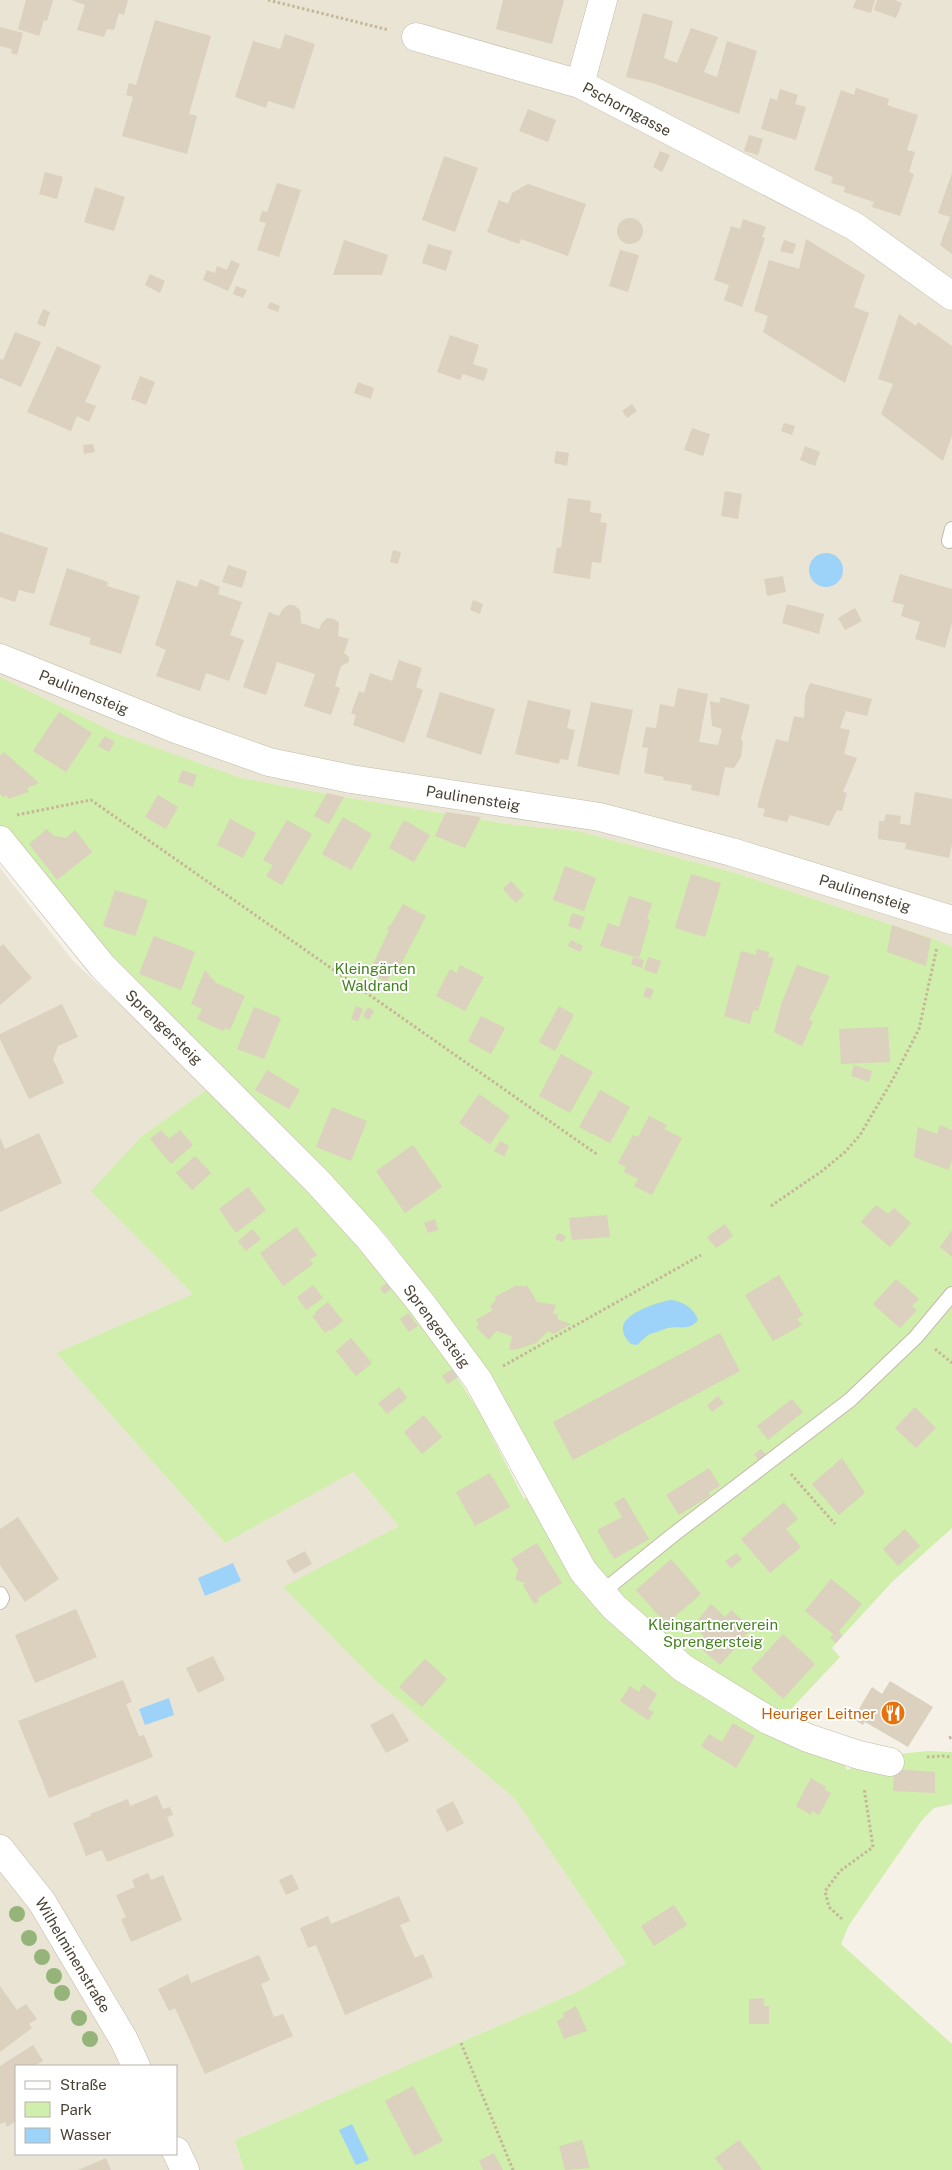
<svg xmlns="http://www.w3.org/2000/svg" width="952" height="2170" font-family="'Public Sans',sans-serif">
	<rect width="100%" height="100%" fill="#f5f1e7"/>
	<g fill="#eae4d5" fill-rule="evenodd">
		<polygon points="0,0 952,0 952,947 932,938 732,872 578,831 516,825 344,797 241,778 118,734 0,677"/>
		<path d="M0,868L74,962L210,1087L142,1136L193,1294L56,1353L225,1543L353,1472L399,1526L284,1587L375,1680L515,1799L626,1963L581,1990L235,2140L244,2170H0ZM16,2066H176V2154H16Z"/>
	</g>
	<polygon fill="#d0eeac" points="0,677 118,734 241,778 344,797 515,825 578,831 732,872 932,938 952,947 952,1528 892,1582 836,1643 832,1648 840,1657 791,1709 775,1736 844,1763 847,1770 852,1768 890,1770 891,1755 928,1751 952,1752 952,1804 934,1808 922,1820 849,1925 841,1944 952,2044 952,2170 244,2170 235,2140 581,1990 626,1963 515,1799 375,1680 283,1587 399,1526 353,1472 225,1543 56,1353 193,1294 91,1191 142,1136 210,1087 303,1180 427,1330 480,1413 524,1499 551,1484 493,1377 386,1235 122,966 0,831"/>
	<g fill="#9dd2f9">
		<circle cx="826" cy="570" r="17"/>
		<path d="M672,1300C683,1302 694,1308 698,1320C689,1332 680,1325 668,1328C663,1329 659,1332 653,1333C647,1334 642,1341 637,1345L631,1344C627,1340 622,1334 623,1327C624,1313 660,1301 672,1300Z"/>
		<polygon points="233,1563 241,1581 205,1596 198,1578"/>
		<polygon points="169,1698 174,1715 145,1725 139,1709"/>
		<polygon points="352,2124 369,2160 356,2165 339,2130"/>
	</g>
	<g fill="#dcd0be">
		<polygon points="26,0 53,0 47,21 44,20 39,36 18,29"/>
		<polygon points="71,0 128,0 124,15 119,13 114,30 107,29 104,37 77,30 85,5"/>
		<polygon points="503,0 564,0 552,44 496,29"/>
		<polygon points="856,0 875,0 871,13 853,8"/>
		<polygon points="877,0 895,0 902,3 896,18 874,10"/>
		<polygon points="643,13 673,21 664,58 677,63 691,28 718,37 704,72 717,77 727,41 757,51 739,114 652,83 626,77"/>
		<polygon points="155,20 211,36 189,114 197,116 187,154 122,136 133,97 126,95 129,83 136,85"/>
		<polygon points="0,27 23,33 17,55 11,53 12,49 0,46"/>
		<polygon points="285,34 315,44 294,109 268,101 266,108 235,97 253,41 280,49"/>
		<polygon points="856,88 889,99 887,105 918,115 907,150 915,152 909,172 914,174 900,216 872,207 874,202 844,192 845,187 831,183 833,177 814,170 841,90 854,95"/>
		<polygon points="780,89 798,95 795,104 806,107 796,140 761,129 770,98 777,100"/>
		<polygon points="528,109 556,120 548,142 519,131"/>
		<polygon points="749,135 763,139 758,155 744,151"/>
		<polygon points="660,151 670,155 662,172 653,167"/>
		<polygon points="444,156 478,168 455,232 422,220"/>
		<polygon points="45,172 63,177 57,199 39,194"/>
		<polygon points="952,173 952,254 940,245 950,217 938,213"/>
		<polygon points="277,183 301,190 279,257 257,250 266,223 259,221 262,211 267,212"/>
		<polygon points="528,184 586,204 568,256 521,239 519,244 487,232 499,200 508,204 512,193"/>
		<polygon points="95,187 125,197 114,231 84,222"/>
		<circle cx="630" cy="231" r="13"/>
		<polygon points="743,219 766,227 762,237 765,238 742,307 724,300 729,285 714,280 731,226 740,229"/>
		<polygon points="806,239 865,275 854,307 869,313 845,383 763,332 768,316 754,311 769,260 799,269"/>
		<polygon points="344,240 388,255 382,275 333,275"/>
		<polygon points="784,240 796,244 793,254 780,251"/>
		<polygon points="428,244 452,251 446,271 422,263"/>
		<polygon points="620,250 639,255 628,292 609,286"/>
		<polygon points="231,260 240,264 228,291 203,280 207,270 215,273 217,266 227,270"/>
		<polygon points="150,274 165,281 160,293 145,285"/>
		<polygon points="236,286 247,290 243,298 233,294"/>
		<polygon points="270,302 280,306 278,312 267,308"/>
		<polygon points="43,309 50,312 45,327 37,324"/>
		<polygon points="899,314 916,326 918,322 952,346 952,436 943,461 881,414 893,384 878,379"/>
		<polygon points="15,332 41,342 21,387 0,378 0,359 3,360"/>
		<polygon points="450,335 479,345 473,364 488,369 484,381 463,374 460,380 437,372"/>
		<polygon points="57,346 101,366 85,402 96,406 89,422 77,416 71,431 27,412"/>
		<polygon points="140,376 155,382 146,405 131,399"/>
		<polygon points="358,382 374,388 371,399 354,393"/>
		<polygon points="632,404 637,411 627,418 622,411"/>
		<polygon points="784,423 795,426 792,435 781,431"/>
		<polygon points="692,428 710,434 703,456 684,450"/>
		<polygon points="93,444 95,452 84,454 83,445"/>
		<polygon points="805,446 820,452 815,466 800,460"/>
		<polygon points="556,451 569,453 567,466 554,463"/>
		<polygon points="725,491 742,494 738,519 721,516"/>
		<polygon points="568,498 591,501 590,512 602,514 600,522 607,523 601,563 592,562 590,579 553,573 557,547 561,548"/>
		<polygon points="0,532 48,548 34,594 19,590 15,602 0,597"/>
		<polygon points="393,550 401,552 398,564 390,562"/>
		<polygon points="228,565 247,571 242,588 222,582"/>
		<polygon points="67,568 108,582 107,586 140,596 121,654 89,644 91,638 49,625"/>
		<polygon points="900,574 952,589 952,623 945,648 915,639 920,622 901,616 904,605 892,602"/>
		<polygon points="783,576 786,592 767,596 764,579"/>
		<polygon points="200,579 220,587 218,594 242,602 230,635 244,640 229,681 206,673 200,691 156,676 166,650 155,645 177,580 197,587"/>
		<polygon points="473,600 483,604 480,614 470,610"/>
		<polygon points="787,604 824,614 819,634 782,623"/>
		<polygon points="288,605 294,605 300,610 301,623 319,629 322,623 327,618 334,619 339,623 338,636 349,639 344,653 349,657 349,662 341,666 335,686 340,688 331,715 304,706 315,674 277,662 266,695 243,687 269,612 279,616 282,610"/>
		<polygon points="855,608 862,621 845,630 838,618"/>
		<polygon points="399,660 422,668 416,687 423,690 404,743 353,725 356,715 351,713 359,691 364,693 370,673 392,681"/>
		<polygon points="810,683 872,699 867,716 846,711 840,728 850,730 844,754 857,758 843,792 847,793 842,811 837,810 829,826 790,815 787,822 763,816 765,809 757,807 776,739 788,742 794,716 804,718 805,696"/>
		<polygon points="678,688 708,694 699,742 718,745 722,729 712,726 710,701 719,703 721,697 750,705 741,738 743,743 741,757 734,768 725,767 719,796 691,790 692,785 663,780 664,777 644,773 648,748 642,747 646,727 656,728 660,704 674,707"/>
		<polygon points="440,692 495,709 481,755 426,737"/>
		<polygon points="528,700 571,710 567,728 575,730 568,760 560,759 559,764 515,754"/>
		<polygon points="591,702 633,710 619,775 577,766"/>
		<polygon points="59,712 92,733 66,772 33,751"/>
		<polygon points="105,736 115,742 109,752 98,746"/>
		<polygon points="4,752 39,783 27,788 29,792 8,799 7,795 3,797 0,794 0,756"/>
		<polygon points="182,770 197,775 193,787 178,782"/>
		<polygon points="915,792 952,799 952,844 949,858 905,849 906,843 878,839 879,821 884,821 886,814 901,816 900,824 910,825"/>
		<polygon points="327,793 344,797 329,824 314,816"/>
		<polygon points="158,795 178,807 166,829 145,817"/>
		<polygon points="446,812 481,817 465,848 435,836"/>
		<polygon points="343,817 372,834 351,870 322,854"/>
		<polygon points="230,819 256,833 243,858 217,845"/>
		<polygon points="287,820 312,834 282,885 266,876 273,865 263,860"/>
		<polygon points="404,820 430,835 414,862 389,848"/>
		<polygon points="47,829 54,836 66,838 75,830 92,852 57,880 29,844"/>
		<polygon points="565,866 596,878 584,911 553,900"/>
		<polygon points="691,874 721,883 705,937 675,928"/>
		<polygon points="511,881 524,895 516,903 503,889"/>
		<polygon points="115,890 148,900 135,936 103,926"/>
		<polygon points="629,896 652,903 647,919 650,920 639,958 600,946 608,923 619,927"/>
		<polygon points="403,904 426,916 395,976 391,973 387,982 369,973 389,930 387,928 393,922"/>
		<polygon points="572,913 585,917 580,930 568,926"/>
		<polygon points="892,925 931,939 926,966 887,952"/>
		<polygon points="154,936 195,952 181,990 139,974"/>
		<polygon points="571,940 583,946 580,952 568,946"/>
		<polygon points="3,944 32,978 0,1005 0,947"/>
		<polygon points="757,949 769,952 768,957 774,958 758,1011 753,1010 750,1024 724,1016 741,951 756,955"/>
		<polygon points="633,957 644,960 642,968 631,964"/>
		<polygon points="648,957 661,961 657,974 644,970"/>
		<polygon points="460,965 484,977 465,1011 436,996 450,969 457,973"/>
		<polygon points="797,965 830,976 809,1020 813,1021 802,1046 774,1032 782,1002"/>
		<polygon points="205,970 216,983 245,996 230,1030 225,1028 223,1031 197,1019 202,1009 191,1004"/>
		<polygon points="646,987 654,990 650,999 643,996"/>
		<polygon points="62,1004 78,1037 58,1046 53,1059 64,1083 29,1099 0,1039 0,1034"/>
		<polygon points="356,1006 363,1009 358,1021 351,1019"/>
		<polygon points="559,1006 574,1015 555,1051 539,1042"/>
		<polygon points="254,1007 281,1018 264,1059 237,1049"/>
		<polygon points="368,1007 374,1011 369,1020 363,1016"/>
		<polygon points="481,1016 505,1028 491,1054 468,1041"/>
		<polygon points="888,1027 890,1062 841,1064 839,1029"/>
		<polygon points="561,1054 593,1072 570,1113 539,1096"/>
		<polygon points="854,1065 872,1071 869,1082 851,1076"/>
		<polygon points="267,1070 300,1090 289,1109 255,1090"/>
		<polygon points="600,1090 630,1107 610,1143 579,1127"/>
		<polygon points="479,1094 510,1116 490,1144 459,1123"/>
		<polygon points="332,1107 367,1121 351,1161 316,1147"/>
		<polygon points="649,1116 667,1125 664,1129 682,1138 652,1195 634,1186 638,1179 624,1172 626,1167 618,1163 633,1135 638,1137"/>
		<polygon points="940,1125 952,1130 952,1160 948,1170 914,1157 918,1127 937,1134"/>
		<polygon points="161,1130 169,1139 180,1130 193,1145 171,1164 150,1139"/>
		<polygon points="39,1133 62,1183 0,1212 0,1138 5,1149"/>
		<polygon points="500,1141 509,1146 504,1156 494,1151"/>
		<polygon points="413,1145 442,1187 405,1213 376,1171"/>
		<polygon points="195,1156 211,1173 192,1190 176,1173"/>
		<polygon points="248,1187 266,1210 236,1233 219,1209"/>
		<polygon points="876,1205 888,1214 894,1208 911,1223 890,1247 861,1222"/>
		<polygon points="607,1215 610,1237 572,1240 569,1218"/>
		<polygon points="435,1219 438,1230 428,1233 424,1223"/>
		<polygon points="725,1224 733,1236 716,1248 707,1237"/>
		<polygon points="296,1227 317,1255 310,1260 313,1264 283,1286 260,1253"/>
		<polygon points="252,1229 261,1239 246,1251 238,1241"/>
		<polygon points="952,1230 952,1257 940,1247"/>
		<polygon points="558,1233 566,1236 563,1242 555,1239"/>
		<polygon points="779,1275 803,1315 797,1319 802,1325 773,1341 745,1295"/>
		<polygon points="896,1279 919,1299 912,1306 917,1310 900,1328 873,1304"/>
		<polygon points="387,1283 391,1289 384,1294 380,1288"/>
		<polygon points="313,1285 323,1298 306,1310 297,1297"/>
		<polygon points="517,1285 517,1287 522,1285 524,1287 527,1285 537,1302 556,1305 553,1314 558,1314 557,1319 571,1324 554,1334 548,1331 536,1343 518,1349 509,1350 512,1336 496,1331 489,1340 476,1327 479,1325 476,1320 493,1310 490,1306 496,1300 495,1297"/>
		<polygon points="328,1302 343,1321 330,1331 329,1330 325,1333 312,1316 316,1314 315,1312"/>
		<polygon points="408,1313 418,1326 409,1332 400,1319"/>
		<polygon points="720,1333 740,1371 573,1460 553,1422"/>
		<polygon points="351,1338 372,1363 356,1376 336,1351"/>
		<polygon points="454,1368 459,1376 448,1384 442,1376"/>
		<polygon points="399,1387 407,1398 387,1414 378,1403"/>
		<polygon points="718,1396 724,1403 712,1412 707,1405"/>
		<polygon points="792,1399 803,1412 768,1440 757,1426"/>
		<polygon points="915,1407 936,1428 916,1448 895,1428"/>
		<polygon points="424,1415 442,1437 422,1454 404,1432"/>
		<polygon points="761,1449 768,1457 760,1463 754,1454"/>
		<polygon points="842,1458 865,1493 839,1515 812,1484"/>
		<polygon points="709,1468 720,1486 709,1492 710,1496 679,1515 666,1495"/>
		<polygon points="490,1473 510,1507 475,1526 456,1492"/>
		<polygon points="624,1497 649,1539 614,1559 597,1530 622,1517 614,1503"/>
		<polygon points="784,1502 798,1519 786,1529 801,1547 770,1573 741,1539"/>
		<polygon points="18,1517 59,1579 25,1602 0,1565 0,1529"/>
		<polygon points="905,1529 920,1546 898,1566 883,1549"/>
		<polygon points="537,1543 562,1583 537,1598 539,1602 534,1604 523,1585 526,1583 515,1580 518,1569 511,1559"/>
		<polygon points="305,1551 312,1564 294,1574 286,1561"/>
		<polygon points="737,1553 742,1559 731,1568 725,1561"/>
		<polygon points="671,1559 701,1594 666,1624 636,1590"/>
		<polygon points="831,1579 862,1604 839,1631 842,1636 836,1643 830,1638 833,1634 805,1611"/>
		<polygon points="711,1604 725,1617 731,1610 752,1628 720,1665 697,1645 704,1636 693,1626"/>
		<polygon points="76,1609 97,1657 35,1683 15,1635"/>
		<polygon points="783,1634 815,1664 783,1699 751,1669"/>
		<polygon points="213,1656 225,1680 198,1693 186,1668"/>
		<polygon points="425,1659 447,1679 422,1707 399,1687"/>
		<polygon points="123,1680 132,1702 126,1704 139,1736 144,1735 153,1757 49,1798 18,1721"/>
		<polygon points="890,1681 933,1707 908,1747 865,1722 863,1725 853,1719 872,1687 882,1694"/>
		<polygon points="643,1684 657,1694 648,1709 654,1712 648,1720 620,1701 630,1686 639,1692"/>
		<polygon points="393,1713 409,1741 386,1753 370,1725"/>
		<polygon points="733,1723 755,1736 736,1768 701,1746 709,1734 722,1742"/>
		<polygon points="894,1769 935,1772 935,1793 893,1791"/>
		<polygon points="811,1778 826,1787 825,1790 831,1793 819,1815 812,1811 811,1815 796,1806"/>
		<polygon points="157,1795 163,1809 170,1807 173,1815 167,1817 174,1836 107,1862 102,1850 86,1856 73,1823 91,1816 90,1814 128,1799 130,1806"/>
		<polygon points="453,1801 464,1823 447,1832 436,1810"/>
		<polygon points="148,1873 151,1880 163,1875 182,1920 131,1942 121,1919 126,1917 116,1895 135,1887 132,1880"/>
		<polygon points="292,1874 299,1889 286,1895 279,1880"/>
		<polygon points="399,1896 410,1921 400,1925 415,1958 423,1954 433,1977 345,2015 316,1945 308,1948 300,1928 328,1916 331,1924"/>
		<polygon points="674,1905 687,1925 654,1946 641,1926"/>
		<polygon points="259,1955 270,1980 261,1984 274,2017 283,2014 293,2036 205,2074 175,2008 169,2011 158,1989 188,1974 191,1983"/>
		<polygon points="0,1986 17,2010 26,2004 37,2019 29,2024 32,2028 0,2052"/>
		<polygon points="764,1998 764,2006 769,2006 769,2024 749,2024 749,1999"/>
		<polygon points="576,2006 587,2031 564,2039 557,2021 564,2017 563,2013"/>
		<polygon points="33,2045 43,2061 34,2066 16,2066 16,2121 7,2127 5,2122 0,2124 0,2066"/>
		<polygon points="413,2086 443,2141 414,2156 385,2101"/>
		<polygon points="582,2140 590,2168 565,2170 559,2146"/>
		<polygon points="739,2140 762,2169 760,2170 724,2170 715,2158"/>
		<polygon points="494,2153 503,2170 483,2170 479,2161"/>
		<polygon points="106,2158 111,2170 78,2170"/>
	</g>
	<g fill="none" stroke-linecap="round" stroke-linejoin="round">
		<defs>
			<g id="lane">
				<polyline points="949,541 952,529"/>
				<polyline points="601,1593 673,1535 850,1400 916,1337 952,1294"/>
				<polyline points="0,1594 2,1598 0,1602"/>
			</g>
			<g id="street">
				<polyline points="416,37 580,84 854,226 952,296"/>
				<polyline points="580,84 603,0"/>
				<polyline points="0,658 176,729 269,762 351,779 600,817 732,852 952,920"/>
				<polyline points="0,840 103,967 318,1182 368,1237 422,1304 478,1380 583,1571 614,1607 683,1668 768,1720 808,1738 859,1755 890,1762"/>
				<polyline points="0,1849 42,1902 124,2040 136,2066"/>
				<polyline points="176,2151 185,2170"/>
			</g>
		</defs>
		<use href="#lane" stroke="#c2baa9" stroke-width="16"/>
		<use href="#street" stroke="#c2baa9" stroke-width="29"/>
		<g stroke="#c6b698" stroke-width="3" stroke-dasharray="2.5 2.5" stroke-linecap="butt">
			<polyline points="268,0 389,30"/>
			<polyline points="17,815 91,800 598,1155"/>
			<polyline points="771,1206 822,1171 845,1152 860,1135 893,1079 919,1029 937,947"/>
			<polyline points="935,1349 952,1363"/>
			<polyline points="503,1366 701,1255"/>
			<polyline points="791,1474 835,1524"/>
			<polyline points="949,1738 952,1737"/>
			<polyline points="927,1757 943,1756 952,1757"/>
			<polyline points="842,1919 829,1907 825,1891 840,1871 873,1847 864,1788"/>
			<polyline points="461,2043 513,2170"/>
		</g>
		<use href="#lane" stroke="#fff" stroke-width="14"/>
		<use href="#street" stroke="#fff" stroke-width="28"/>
	</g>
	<g fill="#94b47a">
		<circle cx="17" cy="1914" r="8"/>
		<circle cx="29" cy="1938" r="8"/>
		<circle cx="42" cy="1957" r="8"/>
		<circle cx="54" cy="1976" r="8"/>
		<circle cx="62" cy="1993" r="8"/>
		<circle cx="79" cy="2018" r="8"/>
		<circle cx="90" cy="2039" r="8"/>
	</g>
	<defs>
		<symbol id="restaurant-disc" viewBox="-11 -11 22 22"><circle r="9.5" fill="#e8710a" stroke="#fff"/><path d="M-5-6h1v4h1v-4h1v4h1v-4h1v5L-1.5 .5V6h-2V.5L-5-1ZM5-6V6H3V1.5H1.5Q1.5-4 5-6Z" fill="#fff"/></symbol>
	</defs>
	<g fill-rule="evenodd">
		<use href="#restaurant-disc" x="879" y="1699" width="28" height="28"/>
	</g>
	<g text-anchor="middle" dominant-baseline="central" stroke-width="4" stroke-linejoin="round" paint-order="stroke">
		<g font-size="15" fill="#4a4235" stroke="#fff">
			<text transform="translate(627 109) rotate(28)">Pschorngasse</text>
			<text transform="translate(84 692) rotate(22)">Paulinensteig</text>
			<text transform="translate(473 798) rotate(9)">Paulinensteig</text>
			<text transform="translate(865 893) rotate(17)">Paulinensteig</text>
			<text transform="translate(164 1027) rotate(44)">Sprengersteig</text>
			<text transform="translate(437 1326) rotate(53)">Sprengersteig</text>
			<text transform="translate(73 1955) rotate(59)">Wilhelminenstraße</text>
		</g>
		<g font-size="15" fill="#458321" stroke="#fff">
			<text x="375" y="968">Kleingärten<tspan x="375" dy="17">Waldrand</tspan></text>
			<text x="713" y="1624">Kleingartnerverein<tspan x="713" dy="17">Sprengersteig</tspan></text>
		</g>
		<g font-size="15" fill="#c56008" stroke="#fff" text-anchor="end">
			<text x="876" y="1713">Heuriger Leitner</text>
		</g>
	</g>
	<rect x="15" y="2065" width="162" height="90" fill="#ffffff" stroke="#b7b3ae"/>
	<rect x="25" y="2081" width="25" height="8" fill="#ffffff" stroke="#b7b3ae"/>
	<text x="60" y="2090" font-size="15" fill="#4a4235">Straße</text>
	<rect x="25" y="2102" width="25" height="15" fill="#d0eeac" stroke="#b7b3ae"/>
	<text x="60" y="2115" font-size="15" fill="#4a4235">Park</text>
	<rect x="25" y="2128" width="25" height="15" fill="#9dd2f9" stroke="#b7b3ae"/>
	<text x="60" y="2140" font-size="15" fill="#4a4235">Wasser</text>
</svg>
